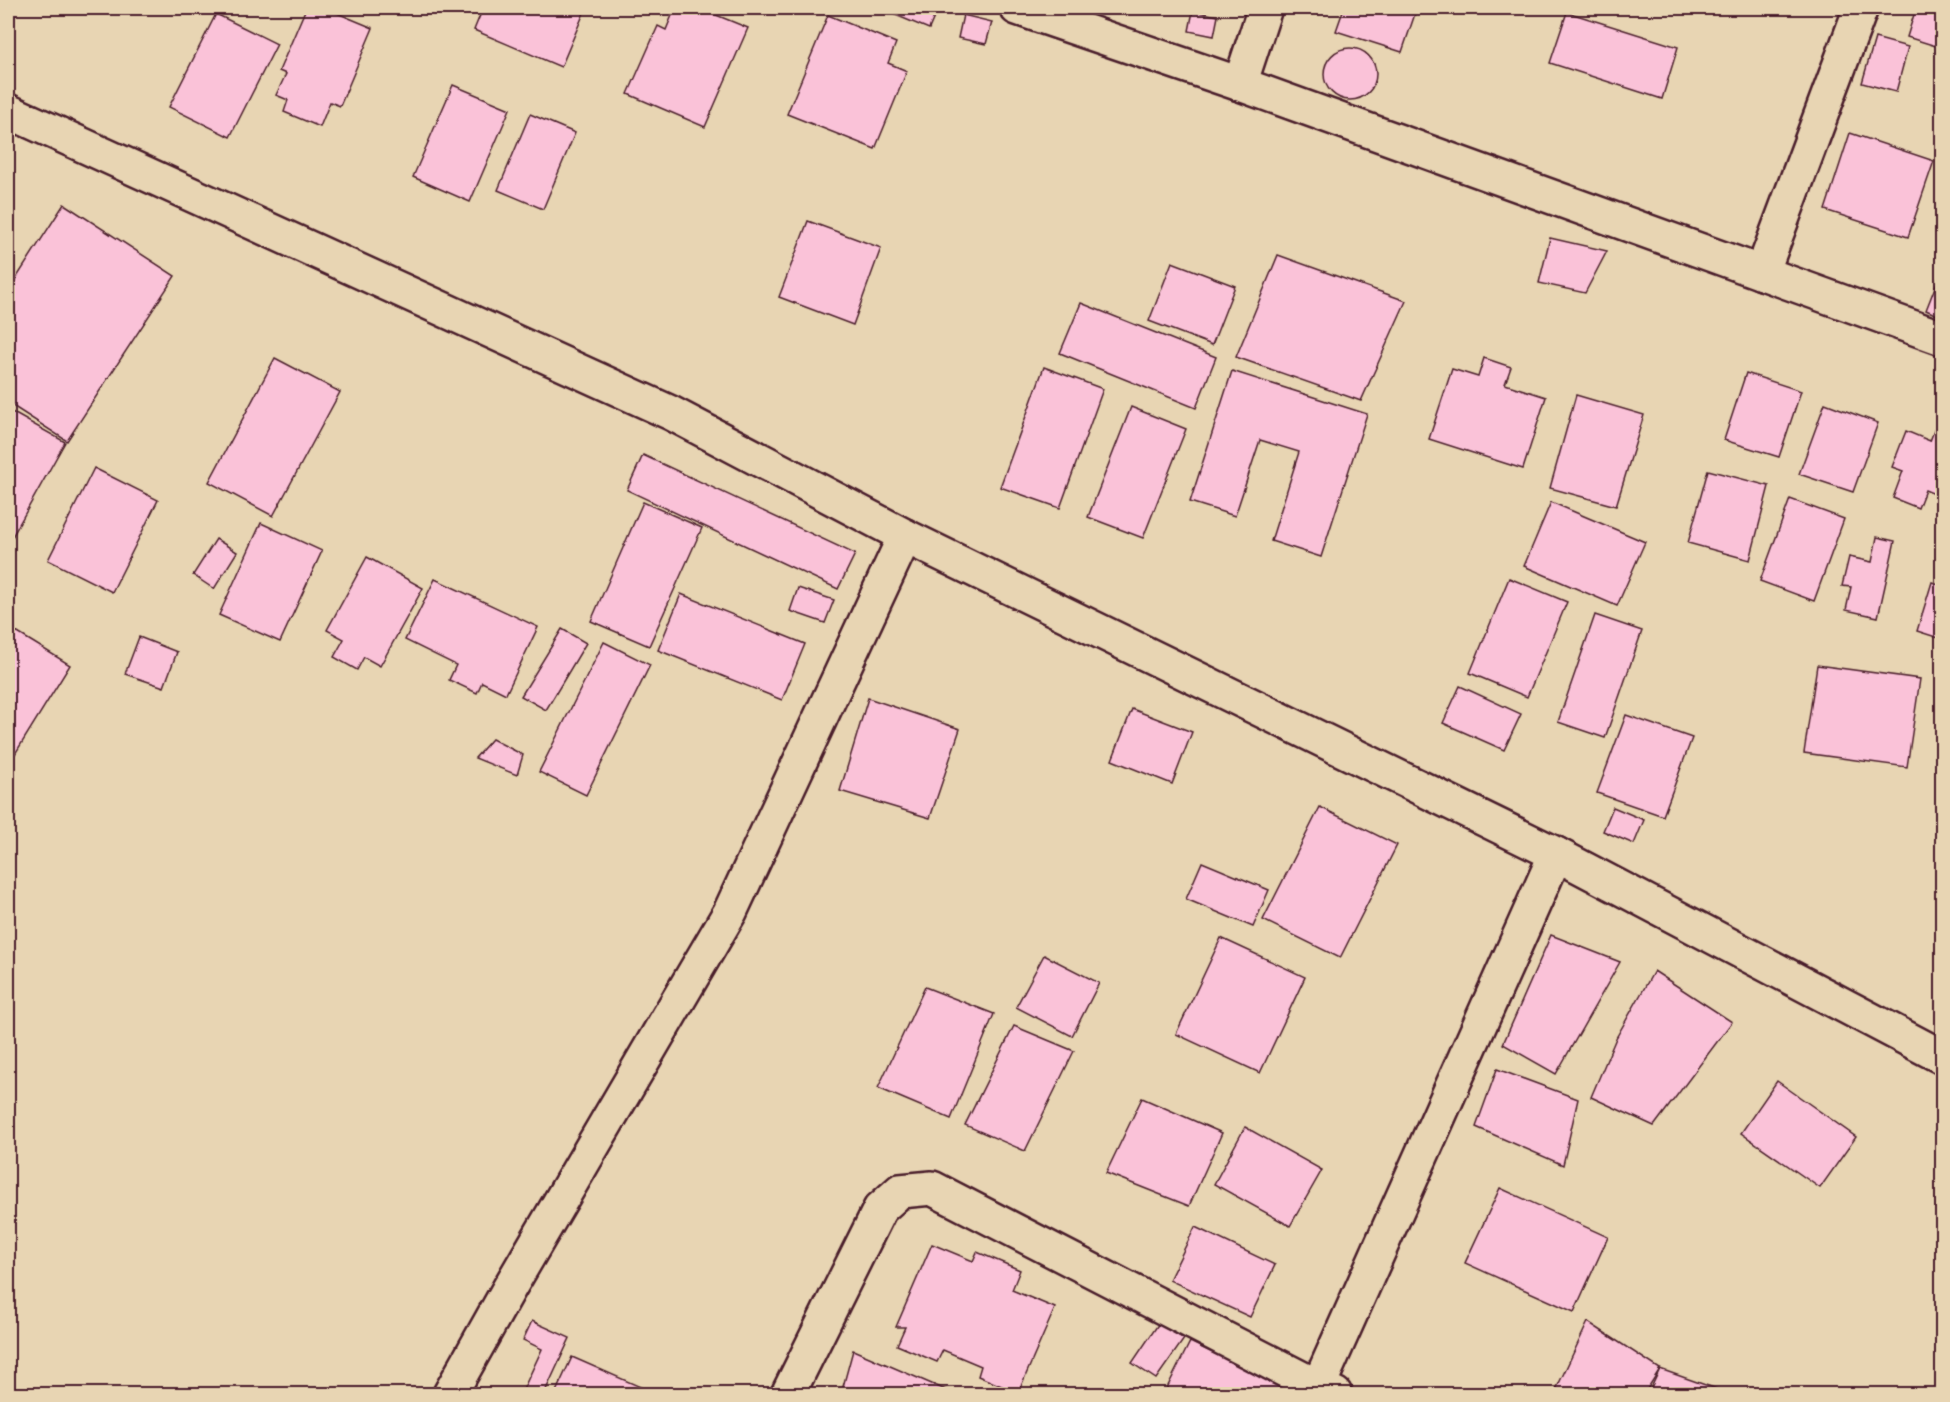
<svg xmlns="http://www.w3.org/2000/svg" width="1950" height="1402" font-family="'Gochi Hand',sans-serif">
	<rect width="100%" height="100%" fill="#e8d5b3"/>
	<filter id="ink" filterUnits="userSpaceOnUse"><feTurbulence type="fractalNoise" baseFrequency=".0167" numOctaves="2"/><feDisplacementMap in="SourceGraphic" scale="12" xChannelSelector="R" yChannelSelector="G"/><feConvolveMatrix kernelMatrix="1 2 1 2 8 2 1 2 1" color-interpolation-filters="sRGB"/></filter>
	<g filter="url(#ink)">
		<g fill="#fac2d8" stroke="#4a1f2b" stroke-width="1.5">
			<polygon points="306,8 325,8 373,28 340,106 330,102 320,127 284,112 288,100 276,95 286,74 279,71"/>
			<polygon points="483,8 586,8 561,67 474,30"/>
			<polygon points="675,8 692,14 695,8 699,8 748,28 705,127 628,94 658,26 666,30"/>
			<polygon points="887,8 938,8 929,29 886,11"/>
			<polygon points="1344,8 1417,8 1402,52 1336,31"/>
			<polygon points="1916,8 1942,8 1942,48 1907,37"/>
			<polygon points="1193,11 1218,16 1214,36 1189,31"/>
			<polygon points="1567,12 1678,47 1662,99 1550,63"/>
			<polygon points="216,14 277,44 230,137 169,107"/>
			<polygon points="828,15 896,43 888,63 907,71 875,149 787,114"/>
			<polygon points="963,15 992,22 986,44 958,38"/>
			<polygon points="1875,38 1908,47 1896,92 1862,83"/>
			<circle cx="1350" cy="74" r="26"/>
			<polygon points="453,85 510,109 470,202 413,177"/>
			<polygon points="530,114 575,133 543,209 498,190"/>
			<polygon points="1850,133 1934,161 1908,237 1825,210"/>
			<polygon points="64,204 175,276 67,441 8,403 8,291"/>
			<polygon points="808,221 881,248 853,325 779,297"/>
			<polygon points="1550,238 1607,251 1585,293 1539,283"/>
			<polygon points="1278,255 1406,301 1361,401 1236,357"/>
			<polygon points="1172,262 1235,286 1212,345 1149,321"/>
			<polygon points="1939,277 1942,279 1942,317 1926,310"/>
			<polygon points="1081,303 1216,357 1196,408 1060,353"/>
			<polygon points="275,358 340,392 273,516 209,482"/>
			<polygon points="1484,358 1511,367 1505,384 1546,397 1523,469 1429,439 1452,369 1478,377"/>
			<polygon points="1044,367 1103,389 1060,508 1000,487"/>
			<polygon points="1232,371 1367,414 1321,557 1271,541 1299,452 1260,440 1235,516 1190,502"/>
			<polygon points="1746,373 1801,391 1779,457 1724,440"/>
			<polygon points="1576,395 1644,415 1616,506 1550,488"/>
			<polygon points="1825,403 1878,423 1853,492 1799,474"/>
			<polygon points="1131,407 1186,429 1143,538 1088,517"/>
			<polygon points="8,410 65,442 8,544"/>
			<polygon points="1937,423 1942,425 1942,497 1925,490 1918,508 1893,498 1903,471 1892,467 1906,431 1930,441"/>
			<polygon points="643,455 855,554 838,589 627,490"/>
			<polygon points="94,468 158,500 112,592 48,560"/>
			<polygon points="1708,470 1769,486 1750,560 1688,543"/>
			<polygon points="1790,499 1844,519 1814,601 1760,581"/>
			<polygon points="643,502 702,528 649,646 591,621"/>
			<polygon points="1551,502 1645,542 1617,606 1524,566"/>
			<polygon points="261,523 322,551 280,642 219,615"/>
			<polygon points="1877,537 1895,541 1878,617 1846,610 1851,587 1842,586 1849,557 1872,562"/>
			<polygon points="216,539 237,552 214,589 193,575"/>
			<polygon points="367,557 423,588 380,666 364,657 357,670 334,657 344,639 327,630"/>
			<polygon points="1509,578 1567,602 1527,697 1470,673"/>
			<polygon points="435,579 538,627 506,694 482,682 477,693 449,680 456,665 405,640"/>
			<polygon points="1932,582 1942,585 1942,639 1917,631"/>
			<polygon points="798,588 834,600 825,623 790,611"/>
			<polygon points="681,594 805,644 782,700 658,650"/>
			<polygon points="1595,615 1642,631 1605,738 1558,722"/>
			<polygon points="8,627 70,665 15,754 8,749"/>
			<polygon points="562,629 586,643 546,710 521,696"/>
			<polygon points="139,637 177,652 164,687 125,674"/>
			<polygon points="604,642 650,665 586,795 539,772"/>
			<polygon points="1817,665 1920,679 1907,767 1804,753"/>
			<polygon points="1460,686 1521,714 1504,750 1443,723"/>
			<polygon points="868,698 960,729 930,818 840,791"/>
			<polygon points="1132,709 1192,732 1172,784 1112,760"/>
			<polygon points="1626,715 1692,738 1663,816 1597,793"/>
			<polygon points="492,739 523,755 517,775 475,758"/>
			<polygon points="1320,807 1397,845 1340,958 1263,920"/>
			<polygon points="1613,807 1644,820 1634,844 1603,831"/>
			<polygon points="1202,862 1269,890 1253,927 1186,899"/>
			<polygon points="1551,935 1620,962 1556,1074 1503,1044"/>
			<polygon points="1221,938 1305,977 1260,1073 1176,1034"/>
			<polygon points="1044,955 1099,983 1072,1036 1016,1007"/>
			<polygon points="1654,971 1732,1022 1654,1126 1591,1097 1616,1038"/>
			<polygon points="925,987 994,1014 951,1119 878,1088"/>
			<polygon points="1014,1026 1074,1051 1025,1151 965,1125"/>
			<polygon points="1497,1069 1578,1099 1563,1165 1476,1127"/>
			<polygon points="1777,1081 1856,1137 1820,1188 1741,1133"/>
			<polygon points="1142,1098 1222,1133 1189,1206 1106,1173"/>
			<polygon points="1245,1127 1322,1170 1290,1226 1214,1184"/>
			<polygon points="1500,1188 1608,1237 1574,1312 1465,1263"/>
			<polygon points="1195,1227 1275,1265 1250,1317 1169,1280"/>
			<polygon points="932,1244 973,1261 977,1252 1020,1270 1012,1290 1055,1308 1018,1393 978,1376 981,1366 943,1350 937,1362 897,1345 905,1327 896,1327"/>
			<polygon points="532,1321 570,1338 544,1394 528,1394 522,1392 542,1349 523,1340"/>
			<polygon points="1588,1322 1660,1369 1644,1394 1554,1394"/>
			<polygon points="1159,1323 1184,1339 1156,1379 1132,1363"/>
			<polygon points="1190,1342 1299,1394 1164,1394"/>
			<polygon points="853,1350 955,1394 841,1394"/>
			<polygon points="572,1357 652,1392 651,1394 555,1394"/>
			<polygon points="1660,1369 1731,1394 1648,1394"/>
		</g>
		<g fill="none" stroke-linecap="round" stroke-linejoin="round">
			<defs>
				<g id="street">
					<polyline points="1017,8 1240,84 1942,338"/>
					<polyline points="1240,84 1265,8"/>
					<polyline points="8,111 671,413 905,536 1556,854 1942,1057"/>
					<polyline points="1762,273 1861,8"/>
					<polyline points="450,1394 510,1287 730,912 905,536"/>
					<polyline points="788,1394 880,1209 900,1191 932,1188 1318,1387"/>
					<polyline points="1335,1394 1318,1387 1556,854"/>
				</g>
			</defs>
			<use href="#street" stroke="#4a1f2b" stroke-width="38"/>
			<use href="#street" stroke="#e8d5b3" stroke-width="33"/>
		</g>
	</g>
	<rect width="1950" height="1402" fill="none" stroke="#e8d5b3" stroke-width="30"/>
	<rect x="15" y="15" width="1920" height="1372" fill="none" stroke="#4a1f2b" stroke-width="2" filter="url(#ink)"/>
</svg>
